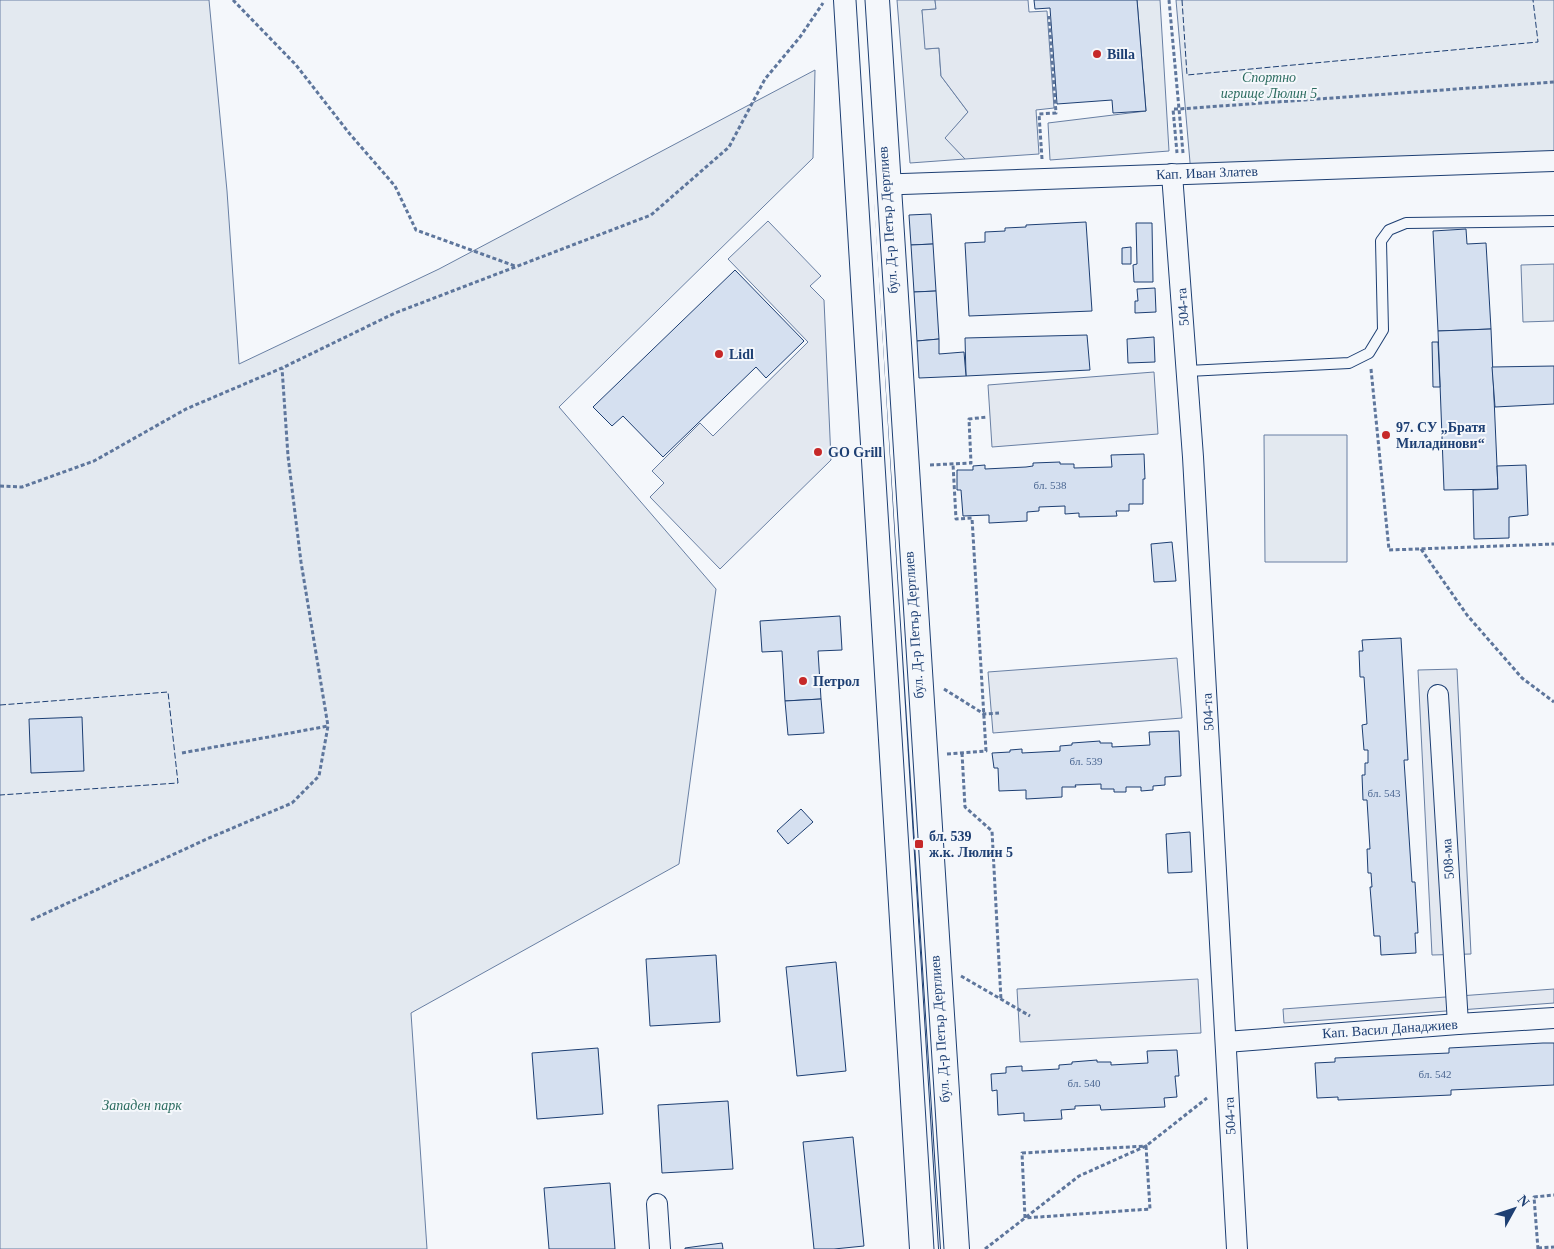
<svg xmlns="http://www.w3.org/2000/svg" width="1554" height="1249" font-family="'Times New Roman',serif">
	<rect width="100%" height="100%" fill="#f4f7fb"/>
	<g fill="#e3e9f0" stroke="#687fa3">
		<polygon points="0,0 209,0 227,191 239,364 439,269 815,70 813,158 559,407 716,589 679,864 411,1013 427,1249 0,1249"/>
		<polygon points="897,0 935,0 936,9 922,10 926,49 939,48 941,76 968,112 946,138 965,159 910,163"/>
		<polygon points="1137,0 1160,0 1169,151 1050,160 1048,123 1146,111"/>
		<polygon points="1176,0 1554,0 1554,161 1191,174"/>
		<polygon points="1554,264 1554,321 1523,322 1521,265"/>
		<polygon points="1264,435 1347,435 1347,562 1265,562"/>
	</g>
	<g fill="#e3e8f0" stroke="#687fa3">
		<polygon points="935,0 1028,0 1029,12 1047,11 1054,108 1036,110 1039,154 965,159 945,138 968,112 941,76 939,48 925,49 922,10 936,9"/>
		<polygon points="768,221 821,276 810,286 824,300 831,460 720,569 650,497 664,483 652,471 700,423 713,436 808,342 728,259"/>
		<polygon points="1154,372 1158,434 992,447 988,385"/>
		<polygon points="1177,658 1182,718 993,733 988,672"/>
		<polygon points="1457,669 1471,954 1432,955 1418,670"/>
		<polygon points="1198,979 1201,1033 1020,1042 1017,989"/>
		<polygon points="1554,989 1554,1003 1284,1023 1283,1009"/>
	</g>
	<g fill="#d5e0f0" stroke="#1d3f73">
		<polygon points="1034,0 1137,0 1146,111 1113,113 1112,100 1057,104 1050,8 1035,9"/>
		<polygon points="931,214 933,244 911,245 909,215"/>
		<polygon points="1086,222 1092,311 969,316 965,243 985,242 985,232 1005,231 1005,228 1026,227 1026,225"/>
		<polygon points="1136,223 1152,223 1153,282 1134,282 1133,265 1137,264"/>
		<polygon points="1466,229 1467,244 1486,243 1491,329 1438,331 1433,231"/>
		<polygon points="933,244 936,291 914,292 911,245"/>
		<polygon points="1131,247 1131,264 1122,264 1122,248"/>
		<polygon points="735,270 804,341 766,378 756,367 663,457 623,416 612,426 593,407"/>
		<polygon points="1155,288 1156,312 1135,313 1135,301 1138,301 1137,289"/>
		<polygon points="936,291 939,339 917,341 914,292"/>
		<polygon points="1491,329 1498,489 1444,490 1438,331"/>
		<polygon points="1087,335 1090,370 966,376 965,338"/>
		<polygon points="1154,337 1155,362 1128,363 1127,339"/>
		<polygon points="939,339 939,354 964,352 966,376 919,378 917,341"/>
		<polygon points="1432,342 1438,342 1440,387 1433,387"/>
		<polygon points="1554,366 1554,404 1495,407 1492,367"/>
		<polygon points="1144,454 1145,479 1143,479 1143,504 1129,504 1129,511 1116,511 1117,516 1079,517 1079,513 1065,514 1065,506 1039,507 1039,511 1027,512 1027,521 989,523 989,515 963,516 961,490 957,490 957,470 973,470 973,466 985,465 985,469 1026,467 1033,466 1033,463 1060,462 1060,464 1074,464 1074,468 1112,467 1111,455"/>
		<polygon points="1526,465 1528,515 1509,517 1509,538 1474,539 1473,490 1498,489 1497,466"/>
		<polygon points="1172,542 1176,581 1154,582 1151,544"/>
		<polygon points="840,616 842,650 818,651 821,699 785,701 782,651 762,652 760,621"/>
		<polygon points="1401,638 1408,760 1404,760 1412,882 1415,882 1418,933 1415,933 1416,953 1381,955 1380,936 1374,936 1370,887 1372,887 1371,873 1368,873 1367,849 1370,849 1367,800 1363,800 1362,775 1365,775 1365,763 1368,763 1368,750 1364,750 1362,725 1367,724 1364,677 1360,677 1359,651 1363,651 1362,640"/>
		<polygon points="821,699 824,733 788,735 785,701"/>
		<polygon points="82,717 84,771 31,773 29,719"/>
		<polygon points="1179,731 1181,776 1165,777 1165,785 1153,786 1153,790 1141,791 1141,787 1126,787 1126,792 1114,792 1114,789 1101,789 1101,784 1075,785 1076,787 1062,787 1062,797 1026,799 1026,790 999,791 998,768 994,768 992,753 1010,752 1010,750 1022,749 1022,753 1060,751 1060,746 1072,745 1072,743 1100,741 1100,743 1112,743 1112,747 1150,745 1149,732"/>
		<polygon points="801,809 813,822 788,844 777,831"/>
		<polygon points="1190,832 1192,872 1168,873 1166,834"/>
		<polygon points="716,955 720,1022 650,1026 646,959"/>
		<polygon points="836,962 846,1071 797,1076 786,967"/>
		<polygon points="1543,1043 1554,1043 1554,1085 1451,1090 1451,1095 1338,1100 1338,1097 1317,1098 1315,1063 1335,1062 1335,1058 1449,1053 1449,1048"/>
		<polygon points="598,1048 603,1114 537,1119 532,1053"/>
		<polygon points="1177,1050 1179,1076 1175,1076 1177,1097 1164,1098 1165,1107 1101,1110 1100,1105 1075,1106 1075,1109 1061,1110 1062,1119 1024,1121 1024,1113 998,1115 997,1090 992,1091 991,1074 1006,1073 1006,1067 1022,1066 1022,1071 1059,1069 1059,1065 1072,1064 1072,1062 1097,1060 1097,1062 1111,1062 1111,1065 1148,1063 1147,1051"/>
		<polygon points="728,1101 733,1169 662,1173 658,1105"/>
		<polygon points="853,1137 864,1246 834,1249 814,1249 803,1142"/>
		<polygon points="610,1183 615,1249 549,1249 544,1188"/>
		<polygon points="722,1243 723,1249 685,1249 685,1248"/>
	</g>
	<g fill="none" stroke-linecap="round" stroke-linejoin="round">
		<defs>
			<polyline id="lane" points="1188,371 1349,363 1369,353 1383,330 1381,241 1389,230 1406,223 1554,221"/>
			<g id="street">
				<polyline points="1172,174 1193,457 1237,1249"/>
				<polyline points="874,185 1554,161"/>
				<polyline points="1438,695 1458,1024"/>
				<polyline points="1226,1042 1458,1024 1554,1018"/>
				<polyline points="657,1204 660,1249"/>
			</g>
			<g id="secondary">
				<polyline points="848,0 924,1249"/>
				<polyline points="875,0 955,1249"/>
			</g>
		</defs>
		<use href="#lane" stroke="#1d3f73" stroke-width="12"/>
		<use href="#street" stroke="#1d3f73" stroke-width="22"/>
		<use href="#secondary" stroke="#1d3f73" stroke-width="30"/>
		<g stroke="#5e769c" stroke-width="3" stroke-dasharray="4 2.5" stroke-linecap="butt">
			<polyline points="233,0 296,65 349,133 395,186 416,230 515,266"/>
			<polyline points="1169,0 1179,109 1173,109 1177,153"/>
			<polyline points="1183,153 1179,109 1554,82"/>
			<polyline points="1042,159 1039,114 1056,113 1049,16"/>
			<polyline points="1371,369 1389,550 1554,544"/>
			<polyline points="930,465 971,463 969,419 987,417"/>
			<polyline points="0,486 22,487 94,461 186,409 282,368 395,313 651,215 729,147 765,79 800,37 823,3"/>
			<polyline points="1421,549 1467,615 1522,678 1554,702"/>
			<polyline points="944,689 984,714 999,713"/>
			<polyline points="182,753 328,726"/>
			<polyline points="962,753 965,807 992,831 1001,1000"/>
			<polyline points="947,754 986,751 972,518 956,519 953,464"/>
			<polyline points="31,920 209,838 292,803 319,776 328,726 301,562 288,456 282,368"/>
			<polyline points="961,976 1030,1016"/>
			<polygon points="1146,1146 1150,1209 1025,1218 1022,1153"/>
			<polyline points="1538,1248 1554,1247"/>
			<polyline points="985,1249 1079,1176 1146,1146 1207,1098"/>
			<polyline points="1538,1249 1534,1197 1554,1195"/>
		</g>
		<use href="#lane" stroke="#f4f7fb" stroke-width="10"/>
		<use href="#street" stroke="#f4f7fb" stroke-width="20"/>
		<use href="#secondary" stroke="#f4f7fb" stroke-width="28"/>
		<g stroke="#1d3f73" stroke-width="1">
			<polyline points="856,0 934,1249"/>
			<polyline points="865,0 944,1249"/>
		</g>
		<g stroke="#1d3f73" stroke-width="1" stroke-dasharray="6 2.5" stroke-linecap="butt">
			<polyline points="1182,0 1187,75 1538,42 1533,0"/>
			<polyline points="0,705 168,692 178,783 0,795"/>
		</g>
	</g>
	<g fill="#c62828" stroke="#f4f7fb" stroke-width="2">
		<circle cx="1097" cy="54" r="5"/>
		<circle cx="719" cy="354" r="5"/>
		<circle cx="1386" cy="435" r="5"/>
		<circle cx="818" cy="452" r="5"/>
		<circle cx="803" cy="681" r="5"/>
		<rect x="914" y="839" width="10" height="10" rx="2.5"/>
	</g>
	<g text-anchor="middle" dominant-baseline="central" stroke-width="4" stroke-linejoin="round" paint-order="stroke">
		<g font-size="11" fill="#4b6792">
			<text x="1050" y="485">бл. 538</text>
			<text x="1086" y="761">бл. 539</text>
			<text x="1384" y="793">бл. 543</text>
			<text x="1435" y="1074">бл. 542</text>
			<text x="1084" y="1083">бл. 540</text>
		</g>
		<g font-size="14" font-weight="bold" fill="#1d3f73" stroke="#f4f7fb" text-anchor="start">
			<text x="1107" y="54">Billa</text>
			<text x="729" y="354">Lidl</text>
			<text x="1396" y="427">97. СУ „Братя<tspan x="1396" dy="16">Миладинови“</tspan></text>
			<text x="828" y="452">GO Grill</text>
			<text x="813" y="681">Петрол</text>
			<text x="929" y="836">бл. 539<tspan x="929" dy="16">ж.к. Люлин 5</tspan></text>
		</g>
		<g font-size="14" font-style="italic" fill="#2c6c60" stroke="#f4f7fb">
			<text x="1269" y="77">Спортно<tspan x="1269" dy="16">игрище Люлин 5</tspan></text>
			<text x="142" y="1105">Западен парк</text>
		</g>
		<g font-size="14" fill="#1d3f73" stroke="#f4f7fb">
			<text transform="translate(1207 173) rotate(-2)">Кап. Иван Златев</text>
			<text transform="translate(888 220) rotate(-94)">бул. Д-р Петър Дертлиев</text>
			<text transform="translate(1183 307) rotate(-94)">504-та</text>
			<text transform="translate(914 625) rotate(-94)">бул. Д-р Петър Дертлиев</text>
			<text transform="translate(1208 712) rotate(-93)">504-та</text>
			<text transform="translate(1448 859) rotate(-94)">508-ма</text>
			<text transform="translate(940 1029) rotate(-94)">бул. Д-р Петър Дертлиев</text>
			<text transform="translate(1390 1029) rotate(-4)">Кап. Васил Данаджиев</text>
			<text transform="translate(1230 1116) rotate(-93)">504-та</text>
		</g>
	</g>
	<g transform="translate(1514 1209) rotate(50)" stroke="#f4f7fb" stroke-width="4" paint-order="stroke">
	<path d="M0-4L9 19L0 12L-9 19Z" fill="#1d3f73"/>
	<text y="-8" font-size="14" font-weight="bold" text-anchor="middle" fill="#1d3f73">N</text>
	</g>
</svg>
